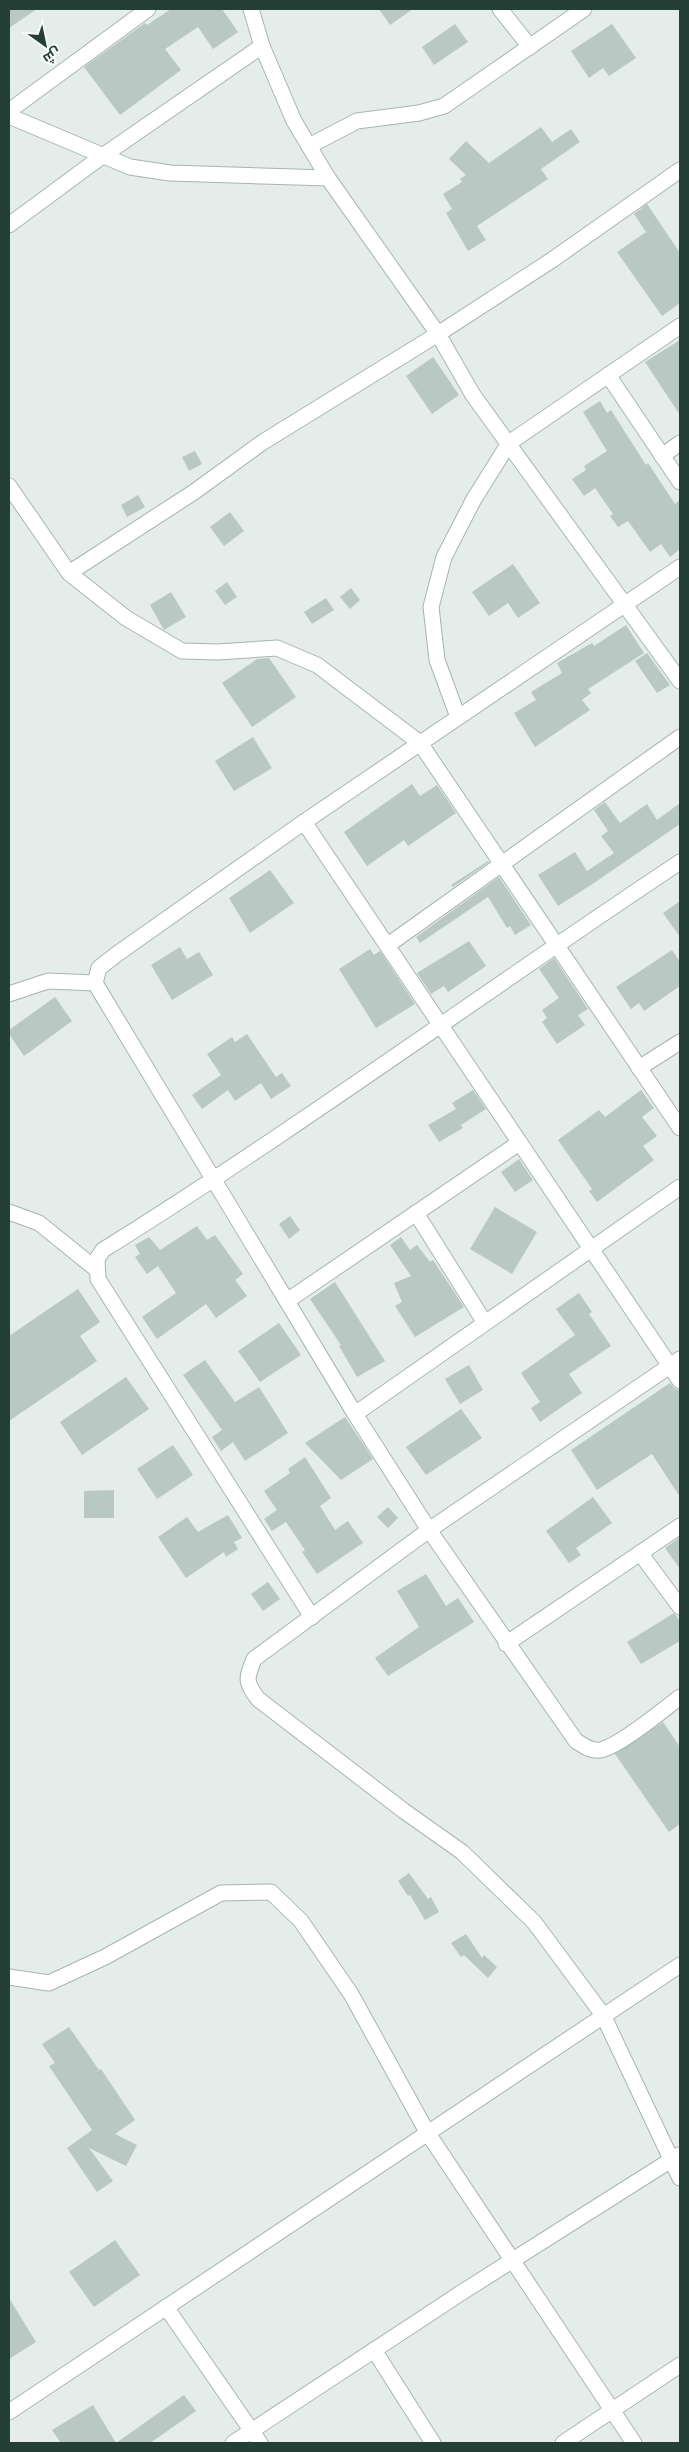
<svg xmlns="http://www.w3.org/2000/svg" width="689" height="2452" font-family="'Nunito Sans',Cairo,sans-serif">
	<rect width="100%" height="100%" fill="#e4ede9"/>
	<g fill="#b9c8c2">
		<polygon points="9,9 37,9 9,28"/>
		<polygon points="171,9 222,9 238,32 213,49 198,27 165,49 181,70 120,115 84,67 145,23 147,25"/>
		<polygon points="379,9 413,9 390,25"/>
		<polygon points="455,24 468,42 434,65 422,47"/>
		<polygon points="612,24 636,58 609,76 603,68 589,78 571,51"/>
		<polygon points="541,127 552,142 571,129 580,142 541,169 548,179 477,226 486,240 468,251 446,213 452,209 443,194 462,182 460,179 466,175 449,159 466,141 489,163"/>
		<polygon points="647,204 680,253 680,303 662,316 617,252 646,232 634,214"/>
		<polygon points="680,340 680,415 645,362"/>
		<polygon points="433,357 459,395 432,414 406,376"/>
		<polygon points="600,401 607,413 611,410 646,465 648,463 675,504 680,500 680,549 670,557 661,544 650,552 628,521 618,527 610,516 613,514 595,488 584,496 572,479 586,470 584,466 607,451 583,412"/>
		<polygon points="195,451 202,464 189,471 182,457"/>
		<polygon points="138,495 145,507 127,517 121,505"/>
		<polygon points="230,512 244,531 224,546 210,527"/>
		<polygon points="513,564 540,603 518,618 508,603 489,616 472,592"/>
		<polygon points="227,582 237,597 225,605 215,591"/>
		<polygon points="351,588 360,600 350,609 340,597"/>
		<polygon points="171,592 186,617 164,630 150,605"/>
		<polygon points="326,598 334,610 312,624 304,612"/>
		<polygon points="626,625 644,653 588,689 591,693 582,700 590,710 535,747 514,713 536,700 531,692 562,673 557,663 592,643 594,646"/>
		<polygon points="647,653 670,685 657,693 635,661"/>
		<polygon points="269,658 296,697 252,727 222,683 257,659"/>
		<polygon points="253,737 272,768 234,791 215,761"/>
		<polygon points="412,784 420,796 437,785 456,813 408,846 404,840 367,866 344,832"/>
		<polygon points="605,802 620,823 647,804 657,820 680,803 680,824 594,883 558,906 538,875 575,852 587,871 614,853 601,836 608,831 594,810"/>
		<polygon points="488,861 489,862 453,887 451,885"/>
		<polygon points="270,870 294,903 250,933 229,898"/>
		<polygon points="499,877 531,925 515,935 510,926 507,928 488,897 420,943 416,937"/>
		<polygon points="680,901 680,937 663,913"/>
		<polygon points="469,941 486,966 448,992 444,986 431,994 417,973"/>
		<polygon points="180,947 187,959 199,952 213,975 172,1000 151,965"/>
		<polygon points="370,949 374,955 380,951 415,1004 376,1028 339,969"/>
		<polygon points="672,950 680,962 680,986 644,1011 639,1003 631,1009 616,987"/>
		<polygon points="554,958 588,1009 578,1015 585,1025 557,1044 542,1022 547,1018 542,1010 559,998 539,969"/>
		<polygon points="55,997 72,1021 24,1056 9,1034 9,1030"/>
		<polygon points="247,1034 276,1077 282,1073 291,1086 271,1099 261,1083 235,1101 228,1090 202,1109 192,1095 221,1075 207,1054 232,1037 235,1042"/>
		<polygon points="473,1090 486,1109 461,1125 463,1128 439,1142 428,1125 456,1109 452,1103"/>
		<polygon points="641,1090 654,1108 642,1117 657,1136 643,1146 654,1160 597,1202 589,1191 592,1189 558,1140 599,1110 605,1117"/>
		<polygon points="519,1159 533,1180 515,1192 501,1172"/>
		<polygon points="495,1207 537,1232 512,1274 470,1249"/>
		<polygon points="290,1216 300,1230 289,1239 279,1224"/>
		<polygon points="197,1226 207,1240 215,1235 243,1274 235,1280 247,1296 216,1318 206,1304 157,1339 142,1317 176,1293 158,1266 147,1274 135,1257 140,1254 135,1245 149,1237 160,1250"/>
		<polygon points="401,1237 410,1250 417,1245 430,1262 433,1260 464,1307 415,1337 395,1306 402,1302 394,1283 411,1276 390,1245"/>
		<polygon points="335,1282 385,1361 357,1377 339,1346 341,1345 310,1299"/>
		<polygon points="78,1289 100,1322 80,1336 97,1361 9,1421 9,1336"/>
		<polygon points="579,1293 592,1312 589,1314 611,1346 569,1374 582,1393 540,1422 531,1408 540,1402 521,1373 575,1335 556,1309"/>
		<polygon points="279,1323 301,1355 260,1382 238,1351"/>
		<polygon points="205,1360 235,1402 259,1387 288,1433 245,1461 233,1442 221,1451 212,1437 222,1430 183,1375"/>
		<polygon points="469,1365 483,1390 460,1404 445,1379"/>
		<polygon points="126,1377 149,1409 82,1455 60,1422"/>
		<polygon points="670,1383 675,1389 680,1390 680,1497 652,1454 597,1490 571,1450"/>
		<polygon points="461,1409 482,1438 426,1475 406,1447"/>
		<polygon points="345,1417 373,1459 341,1480 305,1443"/>
		<polygon points="173,1445 193,1475 157,1499 137,1469"/>
		<polygon points="305,1457 331,1498 320,1506 335,1530 348,1521 363,1543 317,1574 302,1552 305,1550 286,1522 272,1531 264,1519 277,1510 264,1491 290,1473 288,1469"/>
		<polygon points="114,1490 114,1518 84,1518 84,1491"/>
		<polygon points="593,1497 612,1523 576,1548 581,1555 569,1563 546,1531"/>
		<polygon points="388,1507 398,1518 388,1528 377,1517"/>
		<polygon points="228,1515 242,1538 234,1542 238,1549 226,1557 224,1552 186,1578 158,1537 187,1517 198,1532"/>
		<polygon points="680,1537 680,1569 665,1548"/>
		<polygon points="426,1574 446,1606 458,1598 474,1622 388,1676 375,1658 419,1627 397,1591"/>
		<polygon points="268,1582 280,1599 263,1611 251,1594"/>
		<polygon points="674,1613 680,1621 680,1641 641,1664 627,1642"/>
		<polygon points="663,1722 680,1747 680,1824 669,1832 615,1754"/>
		<polygon points="409,1873 428,1899 431,1897 439,1912 425,1920 410,1895 408,1896 398,1881"/>
		<polygon points="466,1934 482,1958 484,1955 497,1967 488,1978 464,1955 461,1957 451,1943"/>
		<polygon points="69,2027 99,2070 101,2069 135,2120 115,2134 137,2145 126,2166 89,2148 113,2181 97,2192 67,2148 92,2130 49,2066 55,2063 42,2044"/>
		<polygon points="115,2240 140,2275 94,2307 69,2272"/>
		<polygon points="9,2298 36,2342 9,2359"/>
		<polygon points="184,2395 196,2411 150,2443 61,2443 52,2430 93,2405 116,2443"/>
	</g>
	<g fill="none" stroke-linecap="round" stroke-linejoin="round">
		<defs>
			<g id="minor">
				<polyline points="251,9 262,46 294,121 328,178 438,334 473,395 680,681"/>
				<polyline points="500,9 530,47"/>
				<polyline points="9,111 148,9"/>
				<polyline points="9,116 130,167 170,173 328,178"/>
				<polyline points="309,146 357,121 419,113 444,106 584,9"/>
				<polyline points="9,225 101,157 262,46"/>
				<polyline points="608,375 680,482"/>
				<polyline points="662,456 680,443"/>
				<polyline points="9,486 69,573 126,618 182,651 218,652 277,648 317,665 420,743 680,1128"/>
				<path d="M680,567L304,822L117,954L99,968L95,983L355,1414L429,1530L576,1741C583,1745 591,1752 601,1750C621,1745 662,1711 680,1697"/>
				<polyline points="69,573 194,492 263,442 438,334 552,260 680,170"/>
				<polyline points="458,717 437,660 431,607 444,557 474,499 509,443 680,326"/>
				<polyline points="304,822 680,1381"/>
				<polyline points="388,945 680,737"/>
				<polyline points="9,994 48,981 95,983"/>
				<polyline points="639,1068 680,1042"/>
				<polyline points="9,1212 39,1223 96,1269"/>
				<polyline points="416,1213 485,1323"/>
				<polyline points="287,1301 519,1143"/>
				<path d="M680,1359L429,1530L254,1659C246,1679 245,1682 258,1699L404,1811L462,1852L534,1922L603,2015L680,2178"/>
				<polyline points="355,1414 680,1187"/>
				<polyline points="640,1553 680,1607"/>
				<path d="M312,1617L98,1279L97,1259L103,1250C300,1127 487,990 680,862"/>
				<polyline points="506,1644 680,1526"/>
				<polyline points="9,1977 49,1983 105,1957 221,1893 271,1892 301,1921 351,1994 427,2132 634,2443"/>
				<polyline points="166,2307 260,2443"/>
				<polyline points="374,2350 433,2443"/>
				<polyline points="9,2412 680,1965"/>
				<polyline points="233,2443 464,2291 679,2155"/>
				<polyline points="563,2443 680,2365"/>
			</g>
		</defs>
		<use href="#minor" stroke="#a7b5b0" stroke-width="17"/>
		<use href="#minor" stroke="#fff" stroke-width="15"/>
	</g>
	<rect width="689" height="2452" fill="none" stroke="#243f36" stroke-width="20"/>
	<g transform="translate(45 45) rotate(147)" stroke="#f5faf7" stroke-width="4" paint-order="stroke">
	<path d="M0-4L9 19L0 12L-9 19Z" fill="#243f36"/>
	<text y="-8" font-size="14" font-weight="bold" text-anchor="middle" fill="#243f36">ش</text>
	</g>
</svg>
